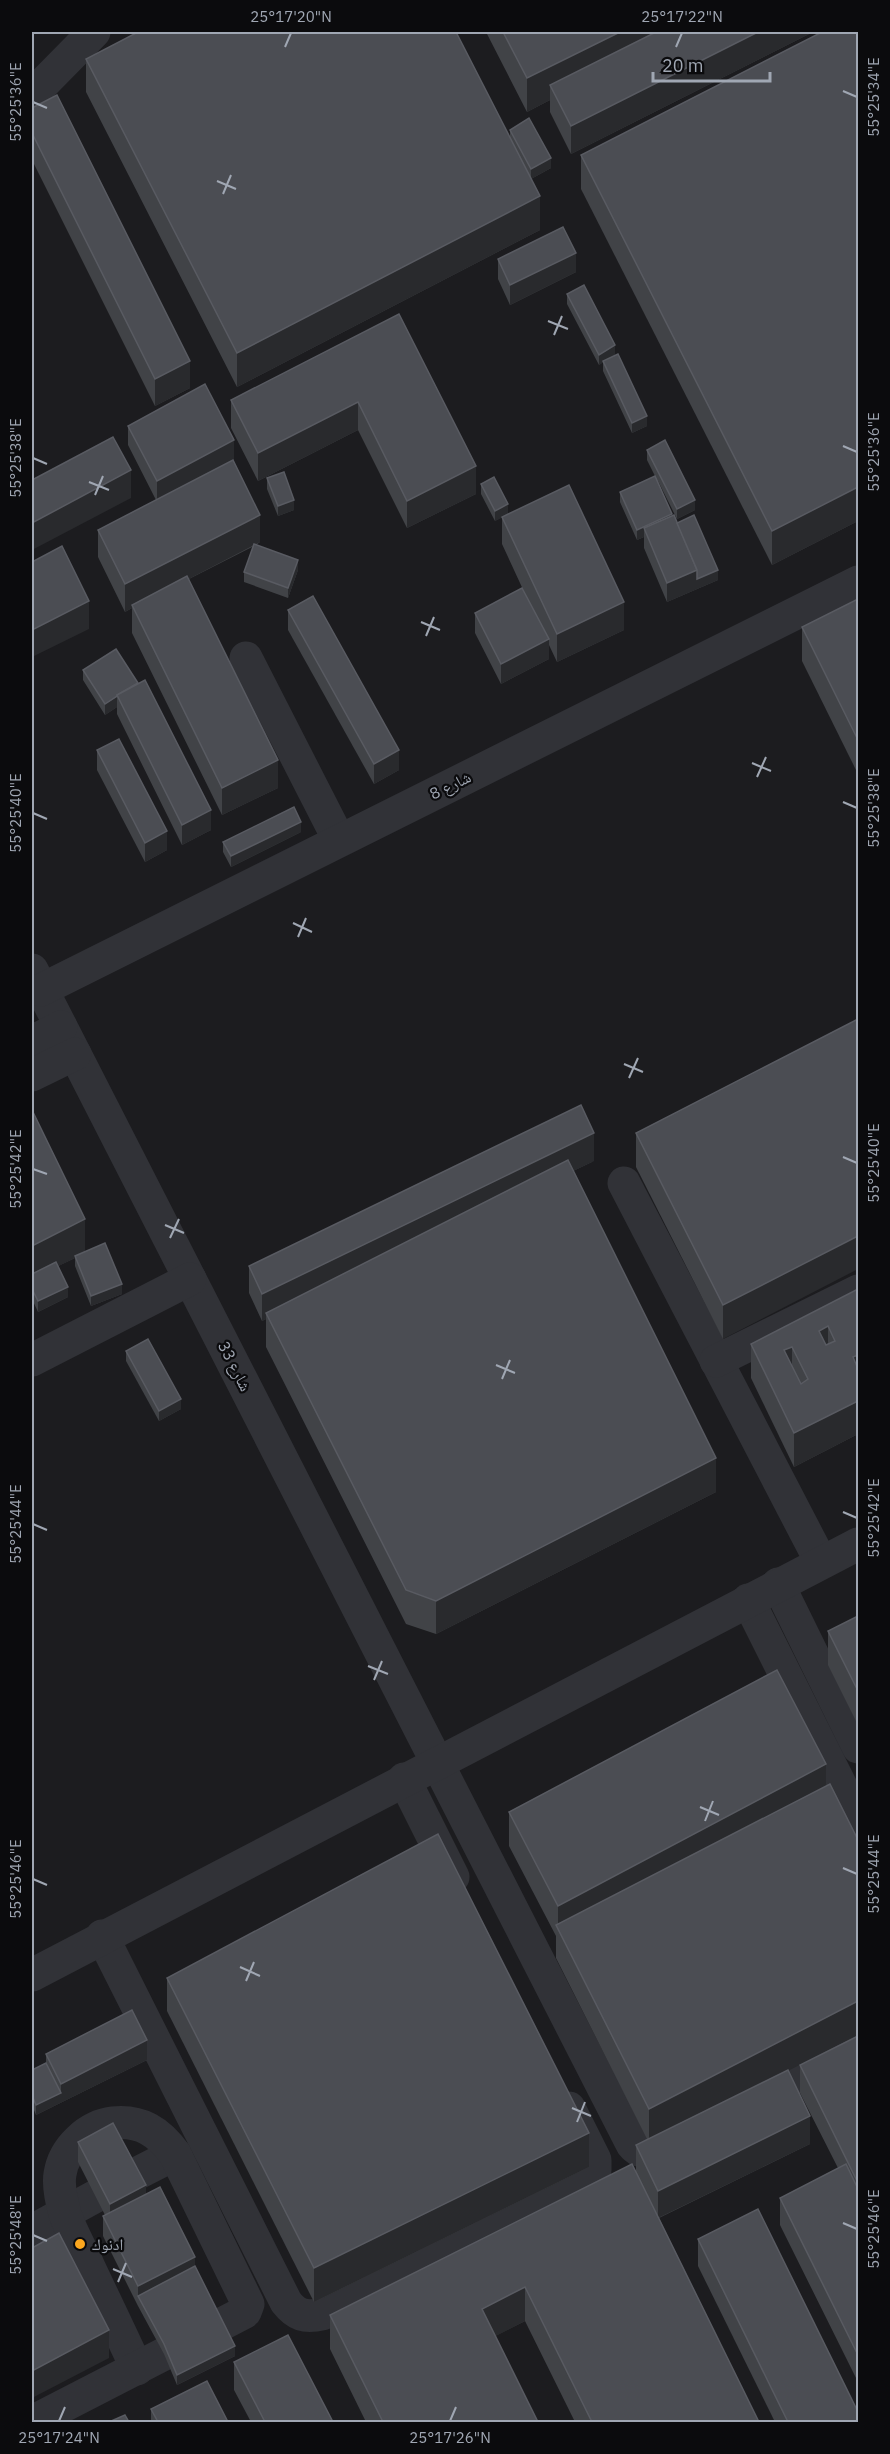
<svg xmlns="http://www.w3.org/2000/svg" width="890" height="2454" font-family="'IBM Plex Sans','Noto Naskh Arabic',sans-serif">
	<rect width="100%" height="100%" fill="#101012"/>
	<rect fill="#1c1c1f" x="32" y="32" width="826" height="2390"/>
	<g fill="none" stroke-linecap="round" stroke-linejoin="round">
		<g stroke="#313237" stroke-width="33">
			<polyline points="32,95 94,32"/>
			<polyline points="246,658 339,840"/>
			<path d="M32,970L632,2144C645,2160 663,2146 677,2138"/>
			<polyline points="41,990 858,582"/>
			<polyline points="32,1042 61,1027"/>
			<polyline points="32,1075 75,1054"/>
			<polyline points="624,1183 821,1562"/>
			<polyline points="32,1360 190,1279"/>
			<polyline points="716,1361 858,1291"/>
			<polyline points="778,1584 858,1747"/>
			<polyline points="748,1600 858,1820"/>
			<polyline points="404,1779 453,1877"/>
			<path d="M102,1936L286,2302C296,2315 305,2318 322,2314L589,2177L595,2170V2160L569,2108"/>
			<polyline points="32,1975 858,1544"/>
			<polyline points="752,2099 858,2045"/>
			<polyline points="130,2177 175,2154"/>
			<polyline points="32,2231 96,2196"/>
			<path d="M137,2369C121,2334 104,2299 88,2265C81,2248 71,2232 65,2214C62,2203 58,2185 60,2174C64,2148 88,2126 113,2123C141,2120 159,2132 175,2154L248,2304L245,2312L220,2325"/>
			<polyline points="32,2422 164,2354"/>
		</g>
	</g>
	<g fill="#414347">
		<polygon points="486,32 813,32 571,154 550,112 550,100 527,112"/>
		<polygon points="858,32 858,521 772,565 581,189 581,155"/>
		<polygon points="86,59 510,137 510,130 551,168 531,179 540,230 237,387 86,92"/>
		<polygon points="32,108 190,388 155,406 32,160"/>
		<polygon points="498,259 576,272 510,305 498,279"/>
		<polygon points="567,294 615,355 647,426 632,433 603,371 603,362 599,365 567,304"/>
		<polygon points="399,314 476,494 407,528 358,430 258,481 231,428 231,400"/>
		<polygon points="128,426 234,460 233,460 260,542 256,545 298,570 288,598 244,582 244,572 254,546 189,579 278,788 222,815 132,633 132,608 125,612 98,557 98,530 156,500 128,445"/>
		<polygon points="647,450 695,510 677,519 657,479 672,516 718,580 667,602 644,548 644,537 637,540 620,502 620,492 655,476 647,460"/>
		<polygon points="267,478 294,510 278,516 267,489"/>
		<polygon points="481,484 508,514 624,630 557,662 549,645 549,659 501,684 475,633 475,613 526,596 502,544 502,517 495,521 481,494"/>
		<polygon points="858,599 858,774 802,661 802,627"/>
		<polygon points="288,610 399,770 374,784 288,630"/>
		<polygon points="83,670 138,684 211,830 182,845 117,714 117,707 105,715 83,680"/>
		<polygon points="97,750 167,850 145,862 97,770"/>
		<polygon points="301,832 231,867 223,852 223,842"/>
		<polygon points="858,1019 723,1339 636,1167 636,1133"/>
		<polygon points="32,1110 85,1251 122,1294 91,1306 75,1266 75,1258 58,1266 68,1297 38,1312 32,1299"/>
		<polygon points="594,1161 573,1171 716,1492 436,1634 406,1624 266,1347 266,1319 262,1321 249,1293 249,1266"/>
		<polygon points="858,1289 858,1434 794,1467 751,1378 751,1344"/>
		<polygon points="126,1351 181,1409 159,1421 126,1361"/>
		<polygon points="858,1616 858,1725 828,1665 828,1631"/>
		<polygon points="509,1812 788,2071 810,2144 659,2218 759,2422 575,2422 525,2321 495,2336 538,2422 366,2422 330,2349 330,2315 636,2172 636,2145 647,2139 556,1958 556,1936 509,1846"/>
		<polygon points="167,1978 589,2167 314,2302 167,2011"/>
		<polygon points="858,2036 858,2382 780,2225 780,2198 838,2168 800,2093 800,2065"/>
		<polygon points="46,2054 147,2060 36,2115 32,2105 32,2070 46,2063"/>
		<polygon points="78,2142 146,2195 195,2266 235,2356 177,2385 164,2354 138,2306 103,2236 103,2216 105,2215 78,2162"/>
		<polygon points="698,2239 858,2422 775,2422 698,2266"/>
		<polygon points="234,2362 333,2422 251,2422 234,2390"/>
		<polygon points="151,2409 228,2422 151,2422"/>
	</g>
	<g fill="#292a2d">
		<polygon points="620,32 688,32 550,85 550,100 527,112 527,78"/>
		<polygon points="758,32 813,32 571,154 571,126"/>
		<polygon points="551,158 551,168 531,179 531,169"/>
		<polygon points="540,196 540,230 237,387 237,353"/>
		<polygon points="576,253 576,272 510,305 510,285"/>
		<polygon points="615,345 615,355 599,365 599,355"/>
		<polygon points="190,361 190,388 155,406 155,379"/>
		<polygon points="358,402 358,430 258,481 258,453"/>
		<polygon points="647,416 647,426 632,433 632,423"/>
		<polygon points="234,440 234,460 157,501 157,481"/>
		<polygon points="476,466 476,494 407,528 407,501"/>
		<polygon points="131,470 131,498 32,550 32,523"/>
		<polygon points="858,487 858,521 772,565 772,531"/>
		<polygon points="294,500 294,510 278,516 278,506"/>
		<polygon points="695,500 695,510 677,519 677,509"/>
		<polygon points="508,504 508,515 495,521 495,511"/>
		<polygon points="672,514 672,524 644,528 644,537 637,540 637,530"/>
		<polygon points="260,515 260,542 133,608 132,605 132,608 125,612 125,584"/>
		<polygon points="298,560 298,570 288,598 288,588"/>
		<polygon points="697,570 718,570 718,580 667,602 667,583"/>
		<polygon points="89,601 89,629 32,657 32,630"/>
		<polygon points="624,602 624,630 557,662 557,634"/>
		<polygon points="549,639 549,659 501,684 501,664"/>
		<polygon points="117,697 117,707 105,715 105,704"/>
		<polygon points="399,750 399,770 374,784 374,764"/>
		<polygon points="278,760 278,788 222,815 222,788"/>
		<polygon points="211,810 211,830 182,845 182,825"/>
		<polygon points="301,822 301,832 231,867 231,856"/>
		<polygon points="167,831 167,850 145,862 145,843"/>
		<polygon points="594,1133 594,1161 268,1318 266,1313 266,1319 262,1321 262,1294"/>
		<polygon points="85,1219 85,1253 75,1256 75,1258 32,1279 32,1246"/>
		<polygon points="858,1236 858,1269 723,1339 723,1305"/>
		<polygon points="122,1284 122,1294 91,1306 91,1296"/>
		<polygon points="68,1287 68,1297 38,1312 38,1301"/>
		<polygon points="828,1326 828,1360 819,1331"/>
		<polygon points="792,1347 792,1381 784,1350"/>
		<polygon points="858,1355 858,1389 853,1357"/>
		<polygon points="181,1399 181,1409 159,1421 159,1411"/>
		<polygon points="858,1401 858,1434 794,1467 794,1433"/>
		<polygon points="716,1458 716,1492 436,1634 436,1601"/>
		<polygon points="826,1764 826,1798 558,1928 558,1906"/>
		<polygon points="858,2001 858,2035 649,2142 649,2109"/>
		<polygon points="147,2040 147,2060 36,2115 36,2105 61,2093 61,2084"/>
		<polygon points="810,2116 810,2144 658,2218 658,2191"/>
		<polygon points="589,2133 589,2167 314,2302 314,2268"/>
		<polygon points="146,2185 146,2204 110,2224 110,2204"/>
		<polygon points="195,2257 195,2277 138,2296 138,2286"/>
		<polygon points="525,2287 525,2321 482,2343 482,2309"/>
		<polygon points="109,2330 109,2358 32,2398 32,2371"/>
		<polygon points="235,2346 235,2356 177,2385 177,2375"/>
	</g>
	<g fill="#4b4d53" stroke="#595b62" stroke-width="1.5" fill-rule="evenodd">
		<polygon points="138,32 456,32 540,196 237,353 86,59"/>
		<polygon points="503,32 620,32 527,78"/>
		<polygon points="656,32 758,32 571,126 550,85"/>
		<polygon points="822,32 858,32 858,487 772,531 581,155"/>
		<polygon points="57,95 190,361 155,379 32,133 32,108"/>
		<polygon points="529,118 551,158 531,169 510,130"/>
		<polygon points="563,227 576,253 510,285 498,259"/>
		<polygon points="584,285 615,345 599,355 567,294"/>
		<polygon points="399,314 476,466 407,501 358,402 258,453 231,400"/>
		<polygon points="618,354 647,416 632,423 603,361"/>
		<polygon points="205,384 234,440 157,481 128,426"/>
		<polygon points="113,437 131,470 32,523 32,480"/>
		<polygon points="665,440 695,500 677,509 647,450"/>
		<polygon points="233,460 260,515 125,584 98,530"/>
		<polygon points="284,472 294,500 278,506 267,478"/>
		<polygon points="655,476 672,514 637,530 620,492"/>
		<polygon points="494,477 508,504 495,511 481,484"/>
		<polygon points="569,485 624,602 557,634 502,517"/>
		<polygon points="674,515 697,570 667,583 644,528"/>
		<polygon points="694,515 718,570 697,579 697,570 677,523"/>
		<polygon points="254,544 298,560 288,588 244,572"/>
		<polygon points="62,546 89,601 32,630 32,562"/>
		<polygon points="187,576 278,760 222,788 132,605"/>
		<polygon points="522,588 549,639 501,664 475,613"/>
		<polygon points="313,596 399,750 374,764 288,610"/>
		<polygon points="858,599 858,740 802,627"/>
		<polygon points="116,649 138,683 117,695 117,696 105,704 83,670"/>
		<polygon points="145,680 211,810 182,825 117,695"/>
		<polygon points="119,739 167,831 145,843 97,750"/>
		<polygon points="294,807 301,822 231,856 223,842"/>
		<polygon points="858,1019 858,1236 723,1305 636,1133"/>
		<polygon points="581,1105 594,1133 262,1294 249,1266"/>
		<polygon points="32,1110 85,1219 32,1246"/>
		<polygon points="568,1160 716,1458 436,1601 406,1590 266,1313"/>
		<polygon points="105,1243 122,1284 91,1296 75,1256"/>
		<polygon points="56,1262 68,1287 38,1301 32,1289 32,1274"/>
		<path d="M858,1289V1355L853,1357L858,1369V1401L794,1433L751,1344ZM828,1326L835,1341L826,1345L819,1331ZM792,1347L808,1379L801,1384L784,1350Z"/>
		<polygon points="148,1339 181,1399 159,1411 126,1351"/>
		<polygon points="858,1616 858,1691 828,1631"/>
		<polygon points="777,1670 826,1764 558,1906 509,1812"/>
		<polygon points="830,1784 858,1840 858,2001 649,2109 556,1925"/>
		<polygon points="438,1834 589,2133 314,2268 167,1978"/>
		<polygon points="132,2010 147,2040 61,2084 46,2054"/>
		<polygon points="858,2036 858,2183 800,2065"/>
		<polygon points="46,2063 61,2093 36,2105 32,2095 32,2070"/>
		<polygon points="788,2070 810,2116 658,2191 636,2145"/>
		<polygon points="113,2123 146,2185 110,2204 78,2142"/>
		<polygon points="632,2164 759,2422 592,2422 525,2287 482,2309 538,2422 383,2422 330,2315"/>
		<polygon points="846,2164 858,2189 858,2355 780,2198"/>
		<polygon points="160,2187 195,2257 138,2286 103,2216"/>
		<polygon points="758,2209 858,2412 858,2422 788,2422 698,2239"/>
		<polygon points="59,2233 109,2330 32,2371 32,2248"/>
		<polygon points="195,2266 235,2346 177,2375 164,2344 138,2296"/>
		<polygon points="288,2335 333,2422 265,2422 234,2362"/>
		<polygon points="207,2381 228,2422 158,2422 151,2409"/>
		<polygon points="125,2415 129,2422 109,2422"/>
	</g>
	<path fill="none" stroke="#a0a7b3" stroke-width="2" d="M285,47L291,33M676,47L682,33M843,91L857,97M33,102L47,108M217,181L236,189M223,194L231,175M548,321L568,329M554,335L562,316M843,446L857,452M33,458L47,464M89,482L109,490M95,495L103,476M421,622L440,630M426,636L434,617M752,763L771,771M757,777L766,757M843,802L857,808M33,813L47,819M293,923L312,932M298,937L306,918M624,1064L643,1072M629,1078L638,1058M843,1157L857,1163M33,1169L47,1174M165,1225L184,1233M170,1238L179,1219M496,1365L515,1373M502,1379L510,1360M843,1512L857,1518M33,1524L47,1530M368,1666L388,1674M374,1680L382,1661M700,1807L719,1815M705,1821L713,1801M843,1868L857,1874M33,1879L47,1885M240,1967L260,1976M246,1981L254,1962M572,2108L591,2116M577,2122L585,2102M843,2223L857,2229M33,2235L47,2241M113,2269L132,2277M118,2282L126,2263M59,2421L65,2407M450,2421L456,2407"/>
	<circle fill="#fca71e" stroke="#0b0b0d" stroke-width="2" cx="80" cy="2244" r="6"/>
	<g text-anchor="middle" dominant-baseline="central" stroke-width="4.5" stroke-linejoin="round" paint-order="stroke">
		<g font-size="16" fill="#a0a7b3" stroke="#0b0b0d">
			<text transform="translate(450 785) rotate(-26)">شارع 8</text>
			<text transform="translate(235 1366) rotate(63)">شارع 33</text>
		</g>
		<g font-size="16" fill="#a0a7b3" stroke="#0b0b0d" text-anchor="start">
			<text x="92" y="2244">ادنوك</text>
		</g>
	</g>
	<rect width="890" height="2454" fill="none" stroke="#0b0b0d" stroke-width="66"/>
	<path d="M653 72v9h117v-9" fill="none" stroke="#a0a7b3" stroke-width="3"/>
	<text x="662" y="72" font-size="18" fill="#a0a7b3" stroke="#0b0b0d" stroke-width="4.5" paint-order="stroke">20 m</text>
	<rect x="33" y="33" width="824" height="2388" fill="none" stroke="#a0a7b3" stroke-width="2"/>
	<g font-size="15" text-anchor="middle" fill="#a0a7b3">
		<text x="291" y="22">25°17'20"N</text>
		<text x="682" y="22">25°17'22"N</text>
		<text transform="translate(874 97) rotate(-90)" y="5">55°25'34"E</text>
		<text transform="translate(16 102) rotate(-90)" y="5">55°25'36"E</text>
		<text transform="translate(874 452) rotate(-90)" y="5">55°25'36"E</text>
		<text transform="translate(16 458) rotate(-90)" y="5">55°25'38"E</text>
		<text transform="translate(874 808) rotate(-90)" y="5">55°25'38"E</text>
		<text transform="translate(16 813) rotate(-90)" y="5">55°25'40"E</text>
		<text transform="translate(874 1163) rotate(-90)" y="5">55°25'40"E</text>
		<text transform="translate(16 1169) rotate(-90)" y="5">55°25'42"E</text>
		<text transform="translate(874 1518) rotate(-90)" y="5">55°25'42"E</text>
		<text transform="translate(16 1524) rotate(-90)" y="5">55°25'44"E</text>
		<text transform="translate(874 1874) rotate(-90)" y="5">55°25'44"E</text>
		<text transform="translate(16 1879) rotate(-90)" y="5">55°25'46"E</text>
		<text transform="translate(874 2229) rotate(-90)" y="5">55°25'46"E</text>
		<text transform="translate(16 2235) rotate(-90)" y="5">55°25'48"E</text>
		<text x="59" y="2443">25°17'24"N</text>
		<text x="450" y="2443">25°17'26"N</text>
	</g>
</svg>
